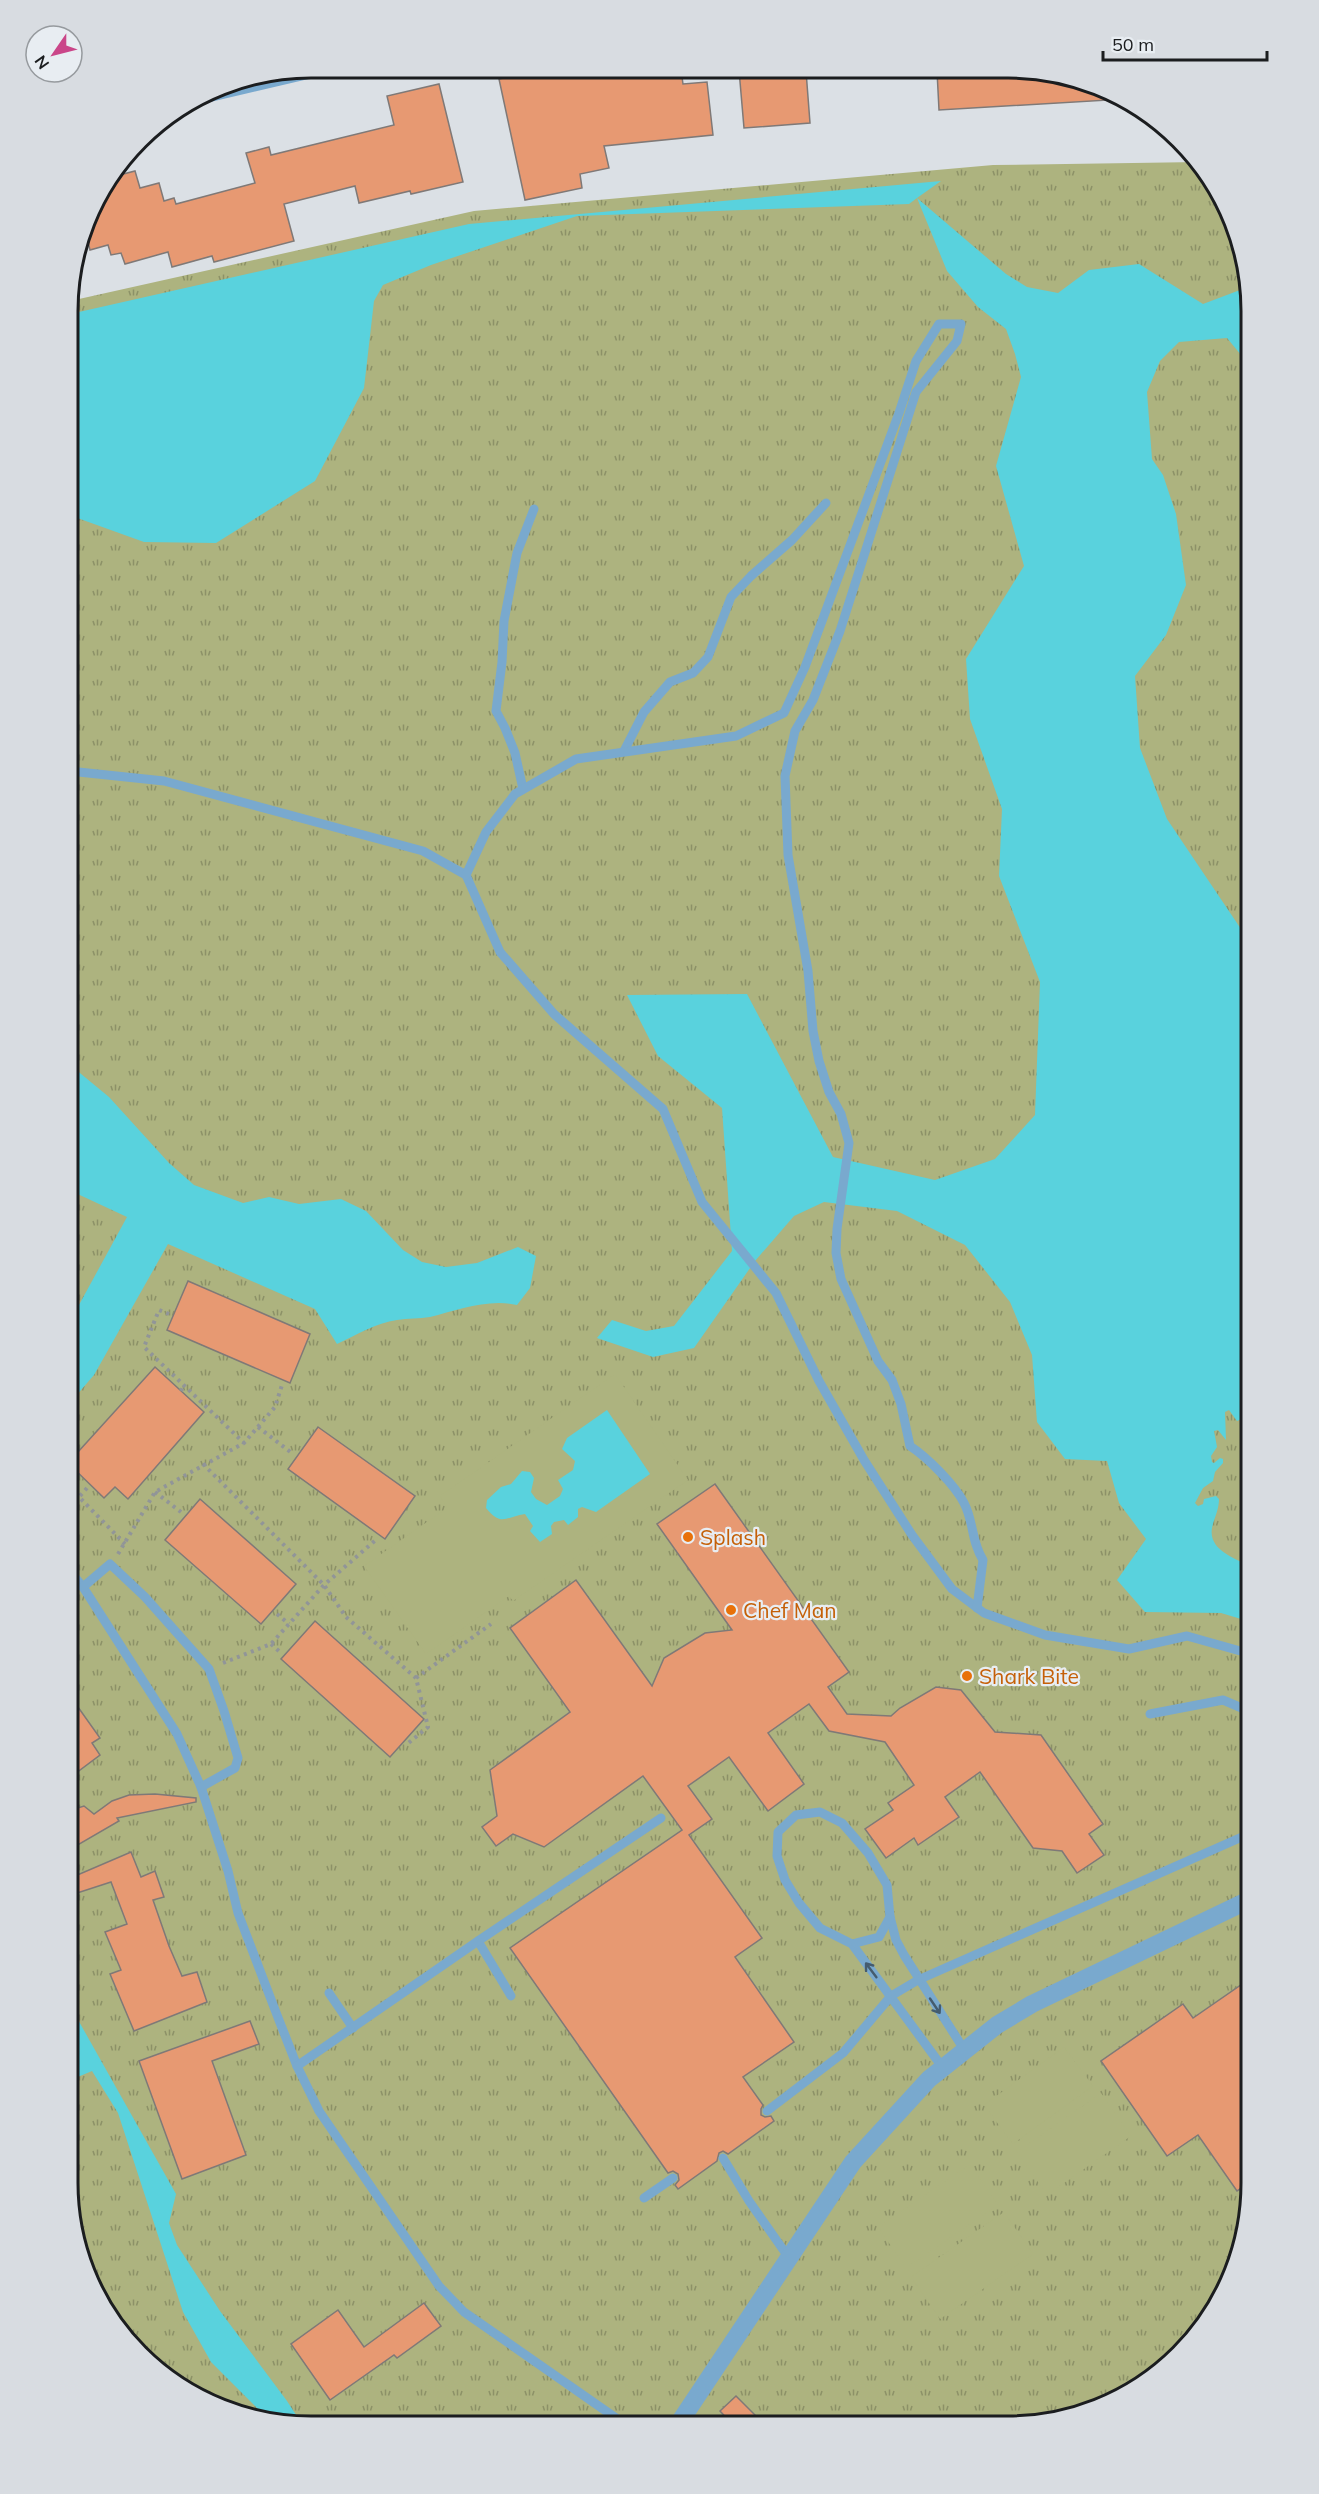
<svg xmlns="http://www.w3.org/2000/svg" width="1319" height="2494" font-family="Mulish,sans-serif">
	<defs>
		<pattern id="grass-tufts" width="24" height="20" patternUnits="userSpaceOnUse" patternTransform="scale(1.5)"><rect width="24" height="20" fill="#adb37f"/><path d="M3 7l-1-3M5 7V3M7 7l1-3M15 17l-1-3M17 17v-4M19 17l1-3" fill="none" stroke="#8c9167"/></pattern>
	</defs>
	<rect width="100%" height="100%" fill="#dbe0e5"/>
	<polygon fill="url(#grass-tufts)" points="1199,162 1211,176 1239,233 1251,311 1251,2200 1233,2276 1201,2332 1144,2385 1086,2414 1008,2426 279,2424 217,2408 151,2366 108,2318 80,2261 68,2183 70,301 474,211 993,165"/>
	<g fill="#adb37f">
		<polygon points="615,1374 688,1480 513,1601 509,1596 426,1654 364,1566 447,1508 440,1496"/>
		<polygon points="1064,2047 1093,2086 1013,2144 984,2105"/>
		<polygon points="1101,2093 1131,2136 1047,2195 1017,2152"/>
		<polygon points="970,2164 998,2205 906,2268 878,2227"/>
		<polygon points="1004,2212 1033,2254 940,2319 911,2277"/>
	</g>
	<g fill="#59d2dd">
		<path d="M941,181L917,198L1006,274L1027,287L1058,293L1089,270L1139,264L1203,304L1248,287L1251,311V367L1227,338L1179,342L1160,361L1147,392L1152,459L1163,475L1176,514L1186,585L1166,635L1135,676L1140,748L1167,819L1243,932L1251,963V1407L1244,1418L1237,1421L1229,1410L1225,1412L1226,1440L1218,1430L1214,1431L1217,1447L1211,1456L1212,1462L1214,1463L1220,1458L1223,1459V1463L1215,1472L1213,1481L1203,1488L1195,1503L1198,1506L1203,1504L1204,1499L1216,1496L1219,1499C1219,1510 1214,1518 1212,1528C1208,1550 1236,1559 1251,1566V1622L1221,1613L1145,1612L1117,1580L1146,1539L1119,1503L1107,1461L1065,1459L1037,1422L1032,1355L1010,1302L965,1245L897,1211L824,1202L794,1216L755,1261L694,1348L653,1357L597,1338L612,1320L646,1331L674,1326L732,1251L722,1108L658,1056L627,995L747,994L833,1157L935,1180L995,1159L1035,1115L1040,982L999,876L1002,809L970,719L966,659L1024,566L996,466L1021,377L1015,354L1006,329L978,307L947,271L917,198L909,204L577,216L431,265L383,285L374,301L364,388L315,481L216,543L144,542L69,515L70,314L469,224Z"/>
		<path d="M69,1064L109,1097L169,1163L194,1185L243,1203L269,1197L299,1204L341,1199L366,1211L403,1250L422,1262L446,1267L477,1263L518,1247L536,1256L530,1288L517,1305C489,1298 457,1310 430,1317C419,1319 408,1318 397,1320C376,1323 356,1335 337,1344L315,1309L168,1244L94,1375L68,1405V1325L127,1217L69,1190Z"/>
		<path d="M607,1410L650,1474L596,1512L582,1507L578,1509V1517L568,1525L564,1520L554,1522L551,1526L552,1534L540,1542L530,1531L533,1526L525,1514C505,1517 502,1527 486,1508L487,1500L501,1487L511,1484L522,1471L530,1472L534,1478L531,1492L536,1499L547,1505L560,1496L563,1489L558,1480L573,1470L575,1461L562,1449L567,1438Z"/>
		<polygon points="68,2002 176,2194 169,2223 177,2245 220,2311 287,2401 302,2424 271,2422 211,2362 183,2312 118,2113 92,2071 73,2079 68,2078"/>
	</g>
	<g fill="#e79972" stroke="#7f7977" stroke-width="1.5">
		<polygon points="548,69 681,70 683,84 707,82 713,135 604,146 609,168 580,174 582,188 525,200 499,79"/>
		<polygon points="739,70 806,71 810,123 744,128"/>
		<polygon points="937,71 1055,72 1116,93 1126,99 939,110"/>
		<polygon points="439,84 463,182 411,194 410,191 359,203 355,186 284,204 294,241 214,262 212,256 172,267 168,252 125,264 121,253 111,255 108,245 90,250 85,229 93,203 112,177 135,171 140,188 159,183 164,201 174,198 176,204 255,183 246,153 269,147 271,155 394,125 387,96"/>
		<polygon points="188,1281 310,1334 290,1383 167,1330"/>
		<polygon points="155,1367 204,1412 128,1499 115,1487 104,1498 68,1463"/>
		<polygon points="318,1427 415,1496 385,1539 288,1469"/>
		<polygon points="715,1484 849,1672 828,1687 847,1714 891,1716 900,1708 936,1687 961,1690 995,1732 1041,1735 1103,1824 1089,1834 1104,1855 1077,1873 1062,1851 1033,1848 980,1772 945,1797 959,1817 918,1845 914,1838 886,1858 865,1829 893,1810 888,1803 914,1785 885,1742 829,1731 809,1704 768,1733 804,1784 768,1811 729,1757 688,1786 712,1819 689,1835 762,1938 735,1957 794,2042 743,2077 763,2105 761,2109 761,2115 765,2117 771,2116 774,2121 728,2154 723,2151 719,2153 717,2161 678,2189 675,2185 679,2180 678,2174 673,2171 668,2173 510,1948 682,1830 643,1776 544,1847 513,1834 496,1846 482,1827 497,1816 490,1770 570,1712 510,1628 576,1580 652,1686 664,1658 705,1633 732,1630 657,1524"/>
		<polygon points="200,1499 296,1584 261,1624 165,1540"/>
		<polygon points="315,1621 424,1719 390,1757 281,1659"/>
		<polygon points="68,1693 100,1738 92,1743 100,1755 68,1779"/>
		<polygon points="155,1794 196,1798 196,1802 117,1818 119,1821 76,1846 68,1826 68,1811 84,1806 94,1814 112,1801 129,1795"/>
		<polygon points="131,1852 141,1877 155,1871 164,1897 153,1900 169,1946 182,1976 197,1972 207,2002 134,2031 110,1974 121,1970 105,1932 127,1924 111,1882 68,1896 68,1879"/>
		<polygon points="1251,1978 1251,2182 1237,2191 1198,2135 1167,2156 1101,2061 1183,2004 1193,2018"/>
		<polygon points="250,2021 259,2044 212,2061 246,2155 182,2179 139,2061"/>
		<polygon points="424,2303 441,2326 397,2358 394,2355 330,2400 291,2344 338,2310 364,2347"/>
		<polygon points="736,2396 766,2426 734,2426 720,2411"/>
	</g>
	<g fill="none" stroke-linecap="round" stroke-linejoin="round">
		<g stroke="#919598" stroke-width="4" stroke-dasharray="3 4.5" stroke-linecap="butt">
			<polyline points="169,1314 159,1310 144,1347 244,1443"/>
			<polyline points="181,1391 184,1385"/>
			<polyline points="258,1427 293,1454"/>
			<polyline points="203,1464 324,1585 346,1617 416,1678 428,1727 406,1745"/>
			<polyline points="87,1488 79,1497 125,1544"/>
			<polyline points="155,1492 181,1512"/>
			<polyline points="118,1554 155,1492 244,1443 275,1407 282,1385"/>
			<polyline points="277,1614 289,1624"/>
			<polyline points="271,1644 280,1652"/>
			<polyline points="223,1663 271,1644 324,1585 378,1538"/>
			<polyline points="416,1678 491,1624"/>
		</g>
		<g stroke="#79a9ce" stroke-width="9">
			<polyline points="624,751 644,712 670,682 693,673 708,657 731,597 751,576 792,540 826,503"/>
			<polyline points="69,771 164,781 423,851 466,875 500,952 554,1014 663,1109 702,1202 776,1293 819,1381 864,1460 912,1535 952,1589 984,1613 1045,1635 1129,1649 1187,1636 1251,1654"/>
			<polyline points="523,789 515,753 505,728 496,711 502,662 504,621 517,553 534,509"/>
			<path d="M466,875L486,832L515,794L576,759L736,736L784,713L805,667L899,413L916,361L939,324H961L957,341L916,392L840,631L813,700L795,731L785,776L788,855L808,971L813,1031L819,1061L829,1092L841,1114L849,1143L837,1229L836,1253L841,1279L878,1361L892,1380L901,1404L910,1446C927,1457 955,1485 964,1503C974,1522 971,1541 983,1560L977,1608"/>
			<polyline points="68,1569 83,1587 177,1734 201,1787 228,1871 238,1913 277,2015 297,2066 319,2111 439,2286 464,2312 626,2425"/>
			<polyline points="83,1587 110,1564 145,1597 209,1669 224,1711 238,1758 235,1768 201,1787"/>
			<polyline points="1150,1714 1223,1700 1251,1712"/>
			<polyline points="890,1917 896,1940 904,1955 965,2051"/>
			<polyline points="478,1941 511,1996"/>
			<polyline points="852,1944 879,1937 890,1917 887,1885 868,1853 842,1823 820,1812 796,1815 778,1832 777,1856 785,1880 799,1903 820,1928 852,1944 943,2068"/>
			<polyline points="329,1993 353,2028"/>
			<polyline points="297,2066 478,1941 661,1818"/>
			<polyline points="767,2111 843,2053 891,1996 918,1980 1251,1833"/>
			<polyline points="723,2158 749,2201 789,2258"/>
			<polyline points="644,2198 673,2178"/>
		</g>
		<g stroke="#79a9ce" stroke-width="18">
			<polyline points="205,94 316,68"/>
			<polyline points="677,2426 853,2162 929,2079 997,2025 1032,2004 1251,1899"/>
		</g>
	</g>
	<defs><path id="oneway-shaft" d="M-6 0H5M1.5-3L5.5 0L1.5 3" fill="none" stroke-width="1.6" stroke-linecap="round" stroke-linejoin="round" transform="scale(1.5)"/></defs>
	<g stroke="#455c6e">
		<use href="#oneway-shaft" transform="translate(871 1970) rotate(-127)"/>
		<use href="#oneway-shaft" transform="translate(935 2006) rotate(56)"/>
	</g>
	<g fill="#e8710a" stroke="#e8edf2" stroke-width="2">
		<circle cx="688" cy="1537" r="6"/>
		<circle cx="731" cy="1610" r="6"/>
		<circle cx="967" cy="1676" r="6"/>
	</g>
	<g text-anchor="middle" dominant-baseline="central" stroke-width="4.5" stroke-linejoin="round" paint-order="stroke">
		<g font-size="21" fill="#c56008" stroke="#e8edf2" text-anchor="start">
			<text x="700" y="1537">Splash</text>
			<text x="743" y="1610">Chef Man</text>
			<text x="979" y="1676">Shark Bite</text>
		</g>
	</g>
	<path d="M0 0H1319V2494H0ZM311 78H1008A233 233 0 0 1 1241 311V2183A233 233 0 0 1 1008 2416H311A233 233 0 0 1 78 2183V311A233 233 0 0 1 311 78Z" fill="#d8dce1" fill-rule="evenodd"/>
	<path fill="none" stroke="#1b1d1f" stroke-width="3" d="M311 78H1008A233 233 0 0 1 1241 311V2183A233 233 0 0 1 1008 2416H311A233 233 0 0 1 78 2183V311A233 233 0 0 1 311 78Z"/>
	<g transform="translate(54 54) rotate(235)"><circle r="28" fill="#e8edf2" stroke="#969a9e" stroke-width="1.5"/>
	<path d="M0-4.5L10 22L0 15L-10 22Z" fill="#ca4689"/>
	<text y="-9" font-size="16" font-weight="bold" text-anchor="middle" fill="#1b1d1f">N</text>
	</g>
	<path d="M1103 51v9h164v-9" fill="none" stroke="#1b1d1f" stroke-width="3"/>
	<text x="1112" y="51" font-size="18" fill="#1b1d1f" stroke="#e8edf2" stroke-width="4.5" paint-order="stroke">50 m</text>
</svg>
